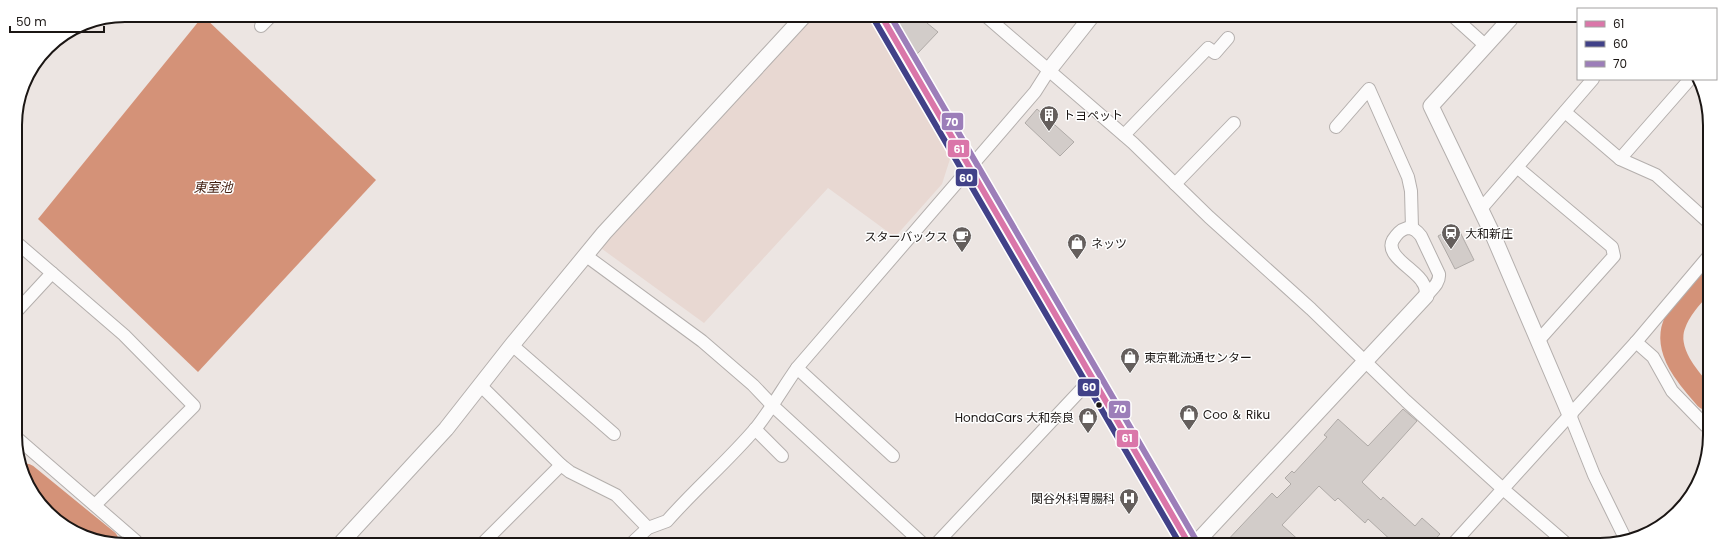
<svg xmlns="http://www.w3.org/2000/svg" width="1725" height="560" font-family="Poppins,'Noto Sans JP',sans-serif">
	<rect width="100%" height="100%" fill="#ece5e2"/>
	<polygon fill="#e8d8d2" points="808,17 868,17 950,159 942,184 895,237 828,188 704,323 598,246"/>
	<polygon fill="#d49278" points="203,16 376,180 198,372 38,219"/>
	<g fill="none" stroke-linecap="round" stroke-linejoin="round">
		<g stroke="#d49278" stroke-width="23">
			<path d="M1706,398C1690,380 1664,352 1674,325C1680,307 1695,293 1707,280"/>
			<polyline points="26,475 107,541"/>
		</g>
	</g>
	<g fill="#d2ccc9" stroke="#afaaa7">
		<polygon points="895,17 932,17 927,23 938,32 917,54"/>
		<polygon points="1037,109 1074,142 1060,156 1025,123"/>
		<polygon points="1457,226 1474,260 1455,269 1438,236"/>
		<polygon points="1403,409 1417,421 1362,482 1381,500 1383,497 1415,526 1422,518 1440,534 1431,544 1395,544 1368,519 1365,523 1338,498 1335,501 1319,486 1282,525 1303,544 1224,544 1272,493 1277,498 1291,484 1285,478 1292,471 1294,473 1327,437 1324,435 1338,419 1368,446"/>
	</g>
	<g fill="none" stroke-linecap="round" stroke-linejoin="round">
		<defs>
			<g id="minor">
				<polyline points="987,17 1133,143 1209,217 1311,309 1406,401 1503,489 1568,545"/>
				<polyline points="1455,18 1486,46"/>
				<polyline points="261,26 272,15"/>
				<polyline points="1565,112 1620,159 1656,175 1707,221"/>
				<polyline points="1336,127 1369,89 1408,177 1411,191 1412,228"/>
				<polyline points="1124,135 1208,48 1215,53 1228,38"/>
				<polyline points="1620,159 1690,79"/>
				<polyline points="1518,168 1612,247 1614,256 1538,341"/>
				<polyline points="1175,184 1234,123"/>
				<polyline points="1480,210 1593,79"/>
				<path d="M1407,228C1414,228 1417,231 1421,236L1439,274C1440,283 1432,289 1426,296C1426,291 1426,287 1423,283C1417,270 1384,256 1393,240C1397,234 1400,230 1407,228Z"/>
				<polyline points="16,242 124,335 194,406 95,505"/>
				<polyline points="585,255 702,341 753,385 773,406 922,543"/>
				<polyline points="16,312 52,273"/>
				<polyline points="1636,342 1653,357 1672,391 1706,426"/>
				<polyline points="512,345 614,434"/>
				<polyline points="797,368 893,456"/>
				<polyline points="480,385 561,465 570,472 616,495 648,528"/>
				<polyline points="1570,415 1594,475 1625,538"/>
				<polyline points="755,429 782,456"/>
				<polyline points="17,438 136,541"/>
				<polyline points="484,542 561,465"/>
				<path d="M633,542L648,528L667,521C695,489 728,461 756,428C771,409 783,388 797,368L1035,92L1049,70"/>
				<polyline points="937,543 1092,378"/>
				<polyline points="1453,544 1636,342 1707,258"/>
			</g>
			<g id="tertiary">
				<polyline points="1510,19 1431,106 1493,235 1570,415"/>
				<polyline points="1049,70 1091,17"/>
				<polyline points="342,542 446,429 512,345 604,233 803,17"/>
				<polyline points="1195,544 1426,296"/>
			</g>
			<polyline id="trunk" points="882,17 1189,544"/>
		</defs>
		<use href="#minor" stroke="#b4afad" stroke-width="14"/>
		<use href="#tertiary" stroke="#b4afad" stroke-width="17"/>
		<use href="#trunk" stroke="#a8948b" stroke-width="22"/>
		<use href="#minor" stroke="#fcfbfb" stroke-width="12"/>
		<use href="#tertiary" stroke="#fcfbfb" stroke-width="15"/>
		<use href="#trunk" stroke="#e2d4ce" stroke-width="20"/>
		<defs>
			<polyline id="bus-1" points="882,17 1189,544"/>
			<polyline id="bus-2" points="875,21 1180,544"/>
			<polyline id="bus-3" points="891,17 1196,540"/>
		</defs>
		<use href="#bus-1" stroke="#fff" stroke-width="9"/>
		<use href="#bus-2" stroke="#fff" stroke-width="9"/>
		<use href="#bus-3" stroke="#fff" stroke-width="9"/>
		<use href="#bus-1" stroke="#da76a9" stroke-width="6"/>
		<use href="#bus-2" stroke="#414188" stroke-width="6"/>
		<use href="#bus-3" stroke="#9c7eb9" stroke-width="6"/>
	</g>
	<defs>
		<symbol id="building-pin" viewBox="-11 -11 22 30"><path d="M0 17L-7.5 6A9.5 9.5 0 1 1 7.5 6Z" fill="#645e5c" stroke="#fff"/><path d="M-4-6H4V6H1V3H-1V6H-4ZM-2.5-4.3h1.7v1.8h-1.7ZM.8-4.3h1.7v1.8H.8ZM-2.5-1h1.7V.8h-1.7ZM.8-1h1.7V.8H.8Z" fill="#fff"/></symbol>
		<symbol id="station-pin" viewBox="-11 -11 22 30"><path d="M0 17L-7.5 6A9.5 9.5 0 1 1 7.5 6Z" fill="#645e5c" stroke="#fff"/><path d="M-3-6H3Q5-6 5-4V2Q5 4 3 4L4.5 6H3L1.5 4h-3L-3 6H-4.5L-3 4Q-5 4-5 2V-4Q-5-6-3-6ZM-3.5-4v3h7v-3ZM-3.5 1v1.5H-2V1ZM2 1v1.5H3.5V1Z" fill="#fff"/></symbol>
		<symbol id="cafe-pin" viewBox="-11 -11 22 30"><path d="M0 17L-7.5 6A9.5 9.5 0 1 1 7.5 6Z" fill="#645e5c" stroke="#fff"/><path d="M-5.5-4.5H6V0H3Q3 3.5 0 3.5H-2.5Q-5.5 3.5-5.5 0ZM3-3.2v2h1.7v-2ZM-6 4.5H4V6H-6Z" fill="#fff"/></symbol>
		<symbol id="shop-pin" viewBox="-11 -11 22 30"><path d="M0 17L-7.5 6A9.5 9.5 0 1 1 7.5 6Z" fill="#645e5c" stroke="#fff"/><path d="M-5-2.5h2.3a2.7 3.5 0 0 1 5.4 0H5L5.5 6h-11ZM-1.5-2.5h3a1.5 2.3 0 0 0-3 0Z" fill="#fff"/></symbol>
		<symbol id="hospital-pin" viewBox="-11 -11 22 30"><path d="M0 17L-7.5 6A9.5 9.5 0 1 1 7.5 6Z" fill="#645e5c" stroke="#fff"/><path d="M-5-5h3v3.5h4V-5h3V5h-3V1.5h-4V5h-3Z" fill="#fff"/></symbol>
	</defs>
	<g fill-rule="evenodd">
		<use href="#building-pin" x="1038" y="104" width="22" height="30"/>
		<use href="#station-pin" x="1440" y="222" width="22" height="30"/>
		<use href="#cafe-pin" x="951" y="225" width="22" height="30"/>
		<use href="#shop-pin" x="1066" y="232" width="22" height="30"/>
		<use href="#shop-pin" x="1119" y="346" width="22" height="30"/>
		<use href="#shop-pin" x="1178" y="403" width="22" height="30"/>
		<use href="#shop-pin" x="1077" y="406" width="22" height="30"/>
		<use href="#hospital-pin" x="1118" y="487" width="22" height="30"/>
	</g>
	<circle fill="#1b1614" stroke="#fff" stroke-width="1.5" cx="1099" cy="405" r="3.5"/>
	<g text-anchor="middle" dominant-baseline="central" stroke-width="3" stroke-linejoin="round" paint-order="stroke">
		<g font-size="12" fill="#1b1614" stroke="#fff" text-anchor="start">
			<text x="1063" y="115">トヨペット</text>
			<text x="1465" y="233">大和新庄</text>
			<text x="948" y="236" text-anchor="end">スターバックス</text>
			<text x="1091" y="243">ネッツ</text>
			<text x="1144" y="357">東京靴流通センター</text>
			<text x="1203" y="414">Coo ＆ Riku</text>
			<text x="1074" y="417" text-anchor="end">HondaCars 大和奈良</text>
			<text x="1115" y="498" text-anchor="end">関谷外科胃腸科</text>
		</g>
		<g font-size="13" font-style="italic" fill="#441f10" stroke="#fff">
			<text x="213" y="187">東室池</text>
		</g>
	</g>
	<path d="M0 0H1725V560H0ZM125 22H1600A103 103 0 0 1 1703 125V435A103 103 0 0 1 1600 538H125A103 103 0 0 1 22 435V125A103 103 0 0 1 125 22Z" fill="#fff" fill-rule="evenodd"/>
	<path fill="none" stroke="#1b1614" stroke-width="2" d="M125 22H1600A103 103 0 0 1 1703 125V435A103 103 0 0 1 1600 538H125A103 103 0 0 1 22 435V125A103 103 0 0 1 125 22Z"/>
	<g stroke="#fff" stroke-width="1.5">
		<rect x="941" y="112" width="23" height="19" rx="4" fill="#9c7eb9"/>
		<rect x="947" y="139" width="23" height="19" rx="4" fill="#da76a9"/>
		<rect x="955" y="168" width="23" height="19" rx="4" fill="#414188"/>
		<rect x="1077" y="378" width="23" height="19" rx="4" fill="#414188"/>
		<rect x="1108" y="400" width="23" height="19" rx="4" fill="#9c7eb9"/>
		<rect x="1116" y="429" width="23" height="19" rx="4" fill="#da76a9"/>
	</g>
	<g font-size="11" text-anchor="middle" font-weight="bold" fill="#fff">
		<text x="952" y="126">70</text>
		<text x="959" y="153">61</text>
		<text x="966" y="182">60</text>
		<text x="1089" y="391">60</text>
		<text x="1120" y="413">70</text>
		<text x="1127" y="442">61</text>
	</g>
	<rect x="1577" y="8" width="140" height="72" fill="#ffffff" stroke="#a4a2a1"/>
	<rect x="1585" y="21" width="20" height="6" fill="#da76a9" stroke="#a4a2a1"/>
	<text x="1613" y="28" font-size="12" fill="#1b1614">61</text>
	<rect x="1585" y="41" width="20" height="6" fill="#414188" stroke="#a4a2a1"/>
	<text x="1613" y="48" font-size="12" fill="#1b1614">60</text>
	<rect x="1585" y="61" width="20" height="6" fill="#9c7eb9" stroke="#a4a2a1"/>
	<text x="1613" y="68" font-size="12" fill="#1b1614">70</text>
	<path d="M10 26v6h94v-6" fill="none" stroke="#1b1614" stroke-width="2"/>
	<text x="16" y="26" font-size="12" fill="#1b1614" stroke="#ffffff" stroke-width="3" paint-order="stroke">50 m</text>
</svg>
